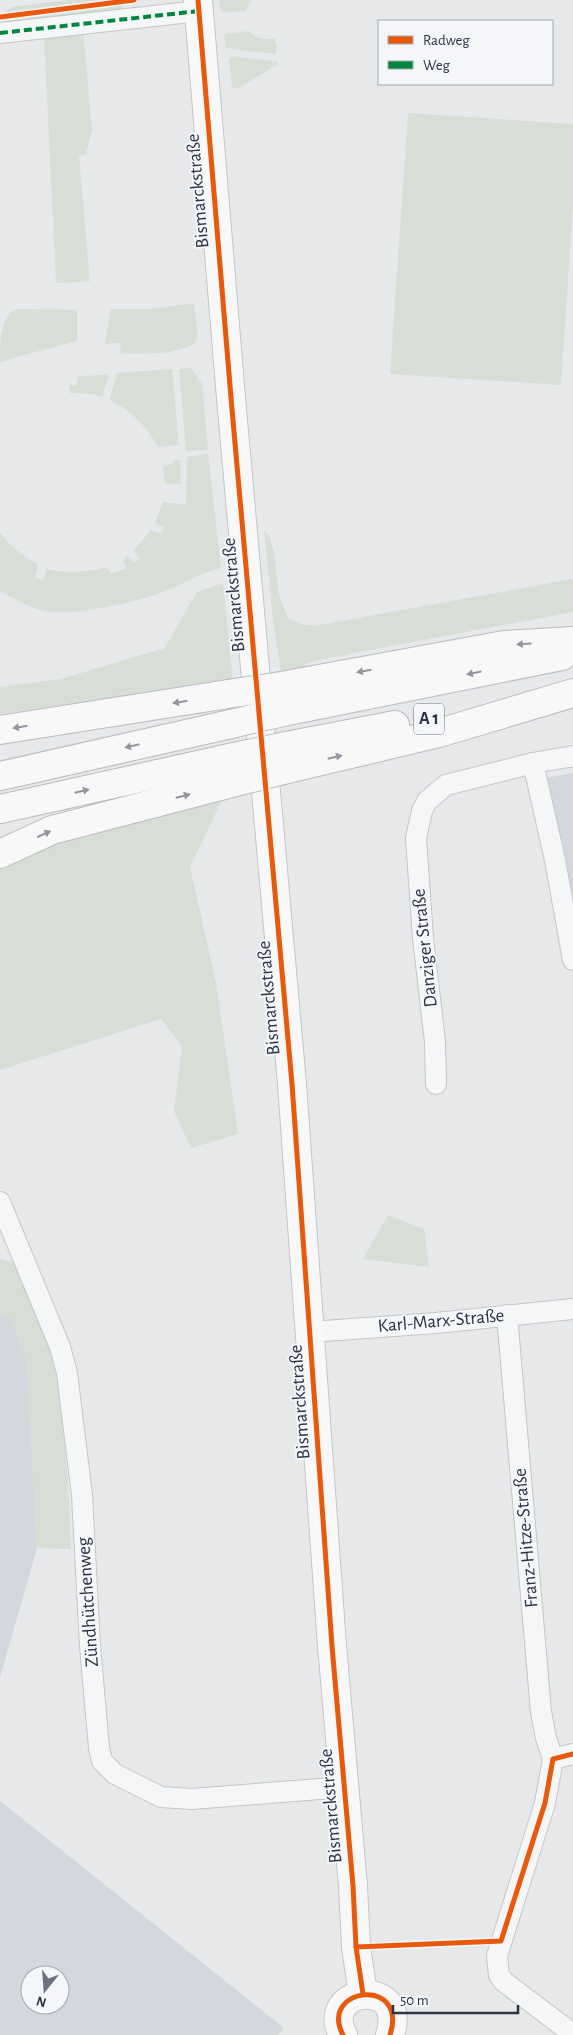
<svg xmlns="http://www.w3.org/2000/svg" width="573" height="2035" font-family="'Alegreya Sans',sans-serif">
	<rect width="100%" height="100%" fill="#e6e8ea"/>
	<g fill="#d4d7dd" fill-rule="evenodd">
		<polygon points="573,773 573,898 563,844 546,778"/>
		<polygon points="0,1315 11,1319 27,1364 37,1548 0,1677"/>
		<path d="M0,1801L284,2028L278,2035H0ZM30,1975H60V2005H30Z"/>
	</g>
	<g fill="#d6ded6">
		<polygon points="69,0 110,0 2,13 13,7"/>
		<polygon points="219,0 252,0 245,11 221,12"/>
		<polygon points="123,5 123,10 0,27 0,22"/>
		<polygon points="83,31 92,129 86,154 79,156 90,281 56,283 44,35"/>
		<path d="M249,31C256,39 263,40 274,38L277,46L275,54L226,48L224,34Z"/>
		<polygon points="232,56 278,62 278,64 237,89 232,87 229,59"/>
		<polygon points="408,113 573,124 573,204 561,385 390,374"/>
		<path d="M194,303L198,338L195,340V343C174,356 145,353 121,354L120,343L105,344L111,309H152Z"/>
		<path d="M18,309L77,310V341L16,357L0,363C0,344 0,314 18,309Z"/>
		<polygon points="191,368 202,384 208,450 186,451 179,369"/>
		<path d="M172,369L179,445L158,447C146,425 132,412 110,400V398L117,373Z"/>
		<polygon points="109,374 102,397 93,394 70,393 69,385 77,385 77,377"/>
		<path d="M208,454L221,568C198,573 179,587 158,594C131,603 80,614 53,612C35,611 15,600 0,591V533C11,547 23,556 38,565L35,578L43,580L47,569C68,574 87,572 107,567L111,574L127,568L123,561L127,555L134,563L140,559L134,550L151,530L161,534L164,528L155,523L163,502L186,505L187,457Z"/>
		<polygon points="173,460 180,460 181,484 165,484 163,467 173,463"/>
		<path d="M264,530C277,540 275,581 280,597C282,605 286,612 289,619L301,624L314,626L573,579V612L323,659L305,664L306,674L282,678L273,620Z"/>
		<polygon points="223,583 233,683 151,692 0,714 0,687 61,679 165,648 197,592"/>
		<path d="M206,801L221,802L190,867L216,983L238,1134L191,1148L174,1111L182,1046L161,1019L0,1070V865C65,835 137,820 206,801Z"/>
		<polygon points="388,1215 424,1229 429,1267 363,1259"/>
		<polygon points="0,1259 17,1263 53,1357 61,1407 68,1482 71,1549 37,1548 27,1364 11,1319 0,1315"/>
	</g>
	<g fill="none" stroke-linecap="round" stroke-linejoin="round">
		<defs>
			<g id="minor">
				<polyline points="0,33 199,11"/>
				<polyline points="533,763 555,860 573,960"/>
				<polyline points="436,1084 435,1042 423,938 416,838 422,811 427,801 446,785 533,763 573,756"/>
				<polyline points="0,1202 60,1347 67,1373 82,1495 90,1646 99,1748 102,1761 115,1774 161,1797 192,1799 345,1787"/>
				<polyline points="507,1315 541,1712 546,1738 553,1759"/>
				<polyline points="310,1332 436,1323 573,1309"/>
				<polyline points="573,1754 553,1759 545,1803 497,1956 499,1975 503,1981 573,2034"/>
			</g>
			<g id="secondary">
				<polyline points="198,0 231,398 292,1084 332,1646 353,1886 356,1947 363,1994"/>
				<path d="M343,2035C318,1987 409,1976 390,2035"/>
			</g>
			<g id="motorway">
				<polyline points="281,686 504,645 573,641"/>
				<polyline points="283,712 562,656"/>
				<polyline points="0,730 228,694"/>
				<polyline points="286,746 395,725"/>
				<polyline points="288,769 439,733 573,693"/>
				<polyline points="0,776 231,724"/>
				<polyline points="0,809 234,757"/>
				<polyline points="0,854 52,830 236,782"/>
			</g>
		</defs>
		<use href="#minor" stroke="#c4c6c8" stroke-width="22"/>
		<use href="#secondary" stroke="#c4c6c8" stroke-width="30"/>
		<use href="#motorway" stroke="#b8bbbf" stroke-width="30"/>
		<use href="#minor" stroke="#f5f6f7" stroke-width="20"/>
		<use href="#secondary" stroke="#f8f8f8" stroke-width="28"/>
		<use href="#motorway" stroke="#f8f8f8" stroke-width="28"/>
		<defs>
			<g id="motorway-bridge">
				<polyline points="228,694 281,686"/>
				<polyline points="231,724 283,712"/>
				<polyline points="234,757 286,746"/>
				<polyline points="236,782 288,769"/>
			</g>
		</defs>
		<use href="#motorway-bridge" stroke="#b8bbbf" stroke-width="30" stroke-linecap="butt"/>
		<use href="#motorway-bridge" stroke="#f8f8f8" stroke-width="28"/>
		<polyline stroke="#00873e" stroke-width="4" stroke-dasharray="8 4" stroke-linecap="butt" points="0,33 199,11"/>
		<defs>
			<g id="cycleway">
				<polyline points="198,0 231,398 292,1084 332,1646 353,1886 356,1947 363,1994"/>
				<polyline points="0,17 134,0"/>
				<polyline points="356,1947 501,1941 545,1803 553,1759 573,1754"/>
				<path d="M343,2035C318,1987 409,1976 390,2035"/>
			</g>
		</defs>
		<use href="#cycleway" stroke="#f4f6f9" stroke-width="8"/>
		<use href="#cycleway" stroke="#e8590c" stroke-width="5"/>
	</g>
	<defs><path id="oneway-solid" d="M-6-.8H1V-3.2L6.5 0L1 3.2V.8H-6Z" transform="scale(1.25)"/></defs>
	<g fill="#92969e">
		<use href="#oneway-solid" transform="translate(524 644) rotate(176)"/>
		<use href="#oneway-solid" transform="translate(364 671) rotate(170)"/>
		<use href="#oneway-solid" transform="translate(474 673) rotate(169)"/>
		<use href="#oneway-solid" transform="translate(180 702) rotate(171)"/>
		<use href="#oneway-solid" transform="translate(20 727) rotate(171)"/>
		<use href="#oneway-solid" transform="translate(132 746) rotate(167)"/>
		<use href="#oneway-solid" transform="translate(335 757) rotate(-13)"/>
		<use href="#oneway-solid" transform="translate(82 791) rotate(-13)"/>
		<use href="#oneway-solid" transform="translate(183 796) rotate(-14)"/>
		<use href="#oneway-solid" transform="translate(44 834) rotate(-24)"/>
	</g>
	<g text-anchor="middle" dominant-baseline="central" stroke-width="4" stroke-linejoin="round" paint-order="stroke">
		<rect fill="#f4f6f9" stroke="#676e7b" stroke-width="1" x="414" y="703.5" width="30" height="31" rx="4"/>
		<g font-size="18" font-weight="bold" fill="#2b3445">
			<text x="429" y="719">A 1</text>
		</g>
		<g font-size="19" fill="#2b3445" stroke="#f4f6f9">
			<text transform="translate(198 191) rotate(-95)">Bismarckstraße</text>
			<text transform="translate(234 595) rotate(-95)">Bismarckstraße</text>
			<text transform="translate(425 948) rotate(-96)">Danziger Straße</text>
			<text transform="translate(269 998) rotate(-95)">Bismarckstraße</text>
			<text transform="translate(441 1321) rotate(-5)">Karl-Marx-Straße</text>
			<text transform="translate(300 1402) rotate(-94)">Bismarckstraße</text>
			<text transform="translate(526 1538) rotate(-95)">Franz-Hitze-Straße</text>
			<text transform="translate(88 1602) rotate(-94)">Zündhütchenweg</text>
			<text transform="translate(331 1806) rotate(-95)">Bismarckstraße</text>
		</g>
	</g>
	<rect x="378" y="20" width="175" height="65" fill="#f4f6f9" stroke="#a4a8b1"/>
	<rect x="388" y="36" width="25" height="8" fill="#e8590c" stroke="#a4a8b1"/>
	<text x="423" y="45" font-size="15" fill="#2b3445">Radweg</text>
	<rect x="388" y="61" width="25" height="8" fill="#00873e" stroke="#a4a8b1"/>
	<text x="423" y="70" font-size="15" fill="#2b3445">Weg</text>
	<g transform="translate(45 1990) rotate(197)"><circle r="24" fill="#f4f6f9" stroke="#a4a8b1"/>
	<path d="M0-4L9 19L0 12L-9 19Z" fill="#6c737f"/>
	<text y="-8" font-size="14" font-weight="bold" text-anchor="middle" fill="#2b3445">N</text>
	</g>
	<path d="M393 2005v8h125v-8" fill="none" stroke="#2b3445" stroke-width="2.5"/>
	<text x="400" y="2005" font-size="15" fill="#2b3445" stroke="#f4f6f9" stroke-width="4" paint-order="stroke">50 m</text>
</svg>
